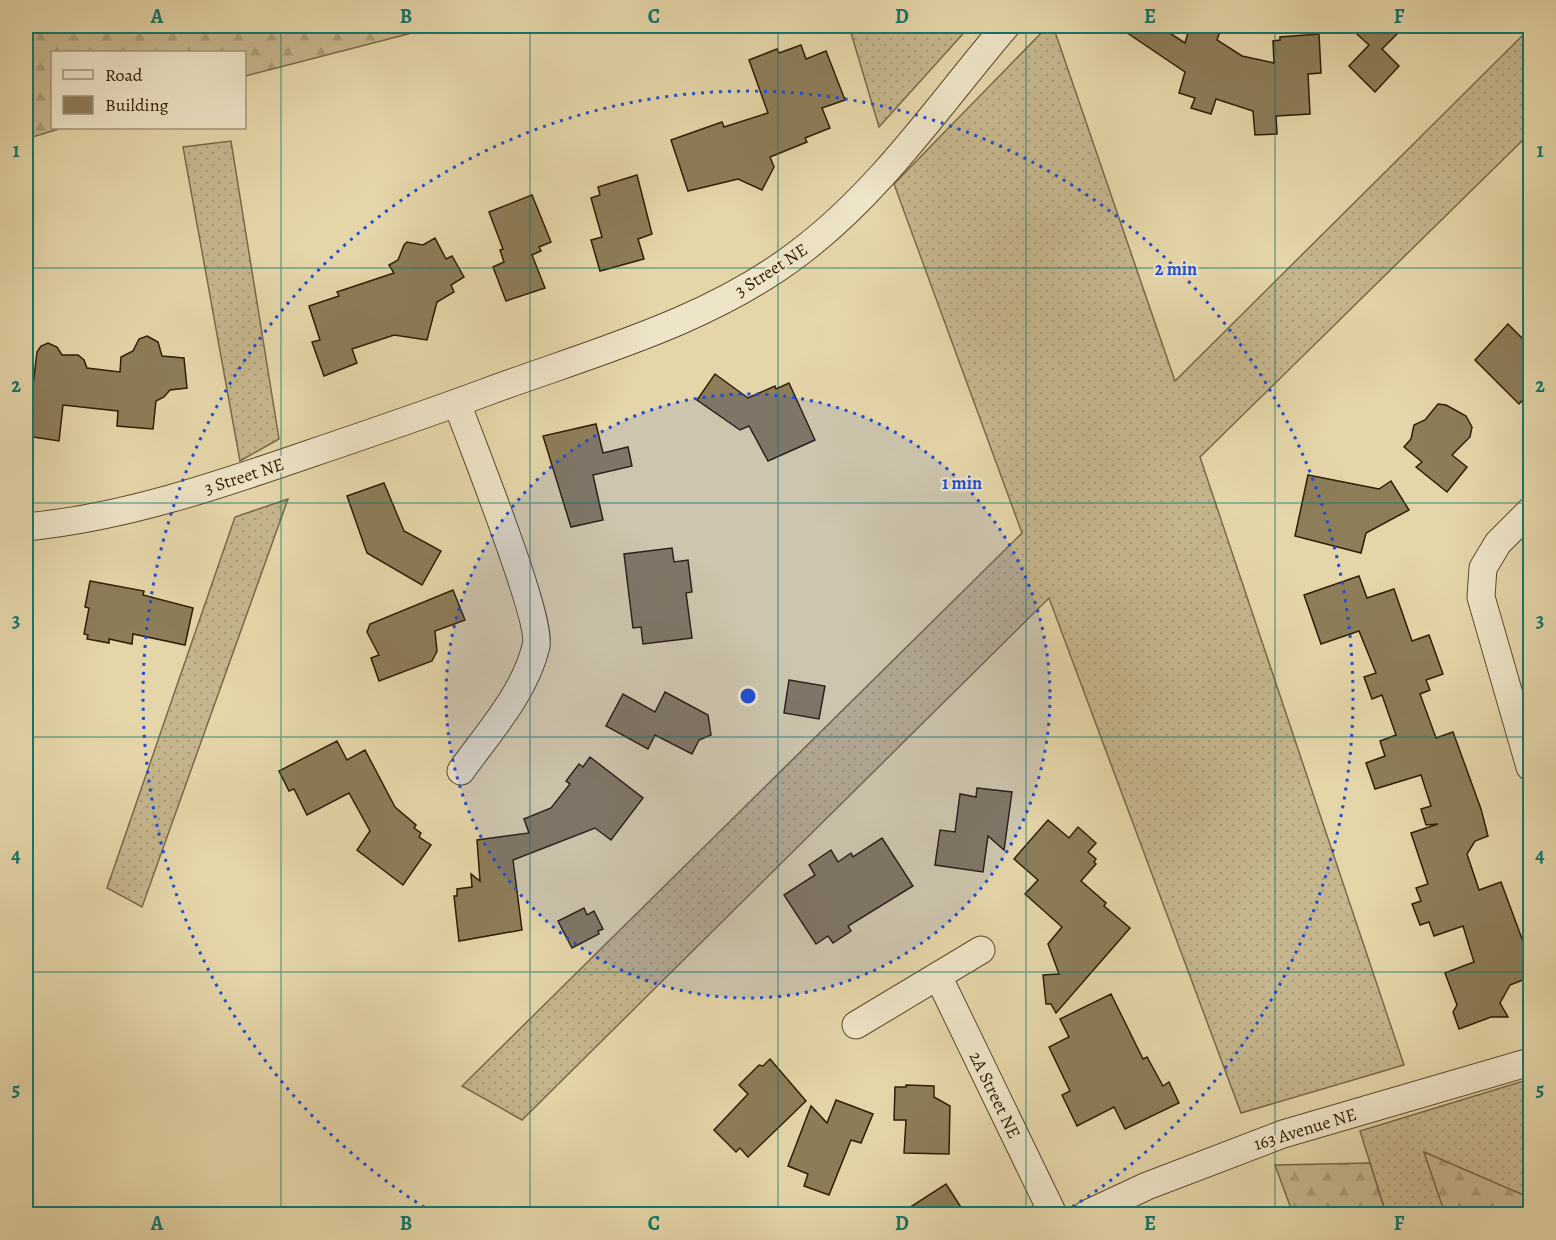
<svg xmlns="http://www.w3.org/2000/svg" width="1556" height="1240" font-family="Alegreya,serif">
	<defs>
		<pattern id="grass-dots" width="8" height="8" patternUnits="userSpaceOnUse" patternTransform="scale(1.5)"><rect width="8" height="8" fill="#c6b68d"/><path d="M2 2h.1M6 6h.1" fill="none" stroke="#aa9c78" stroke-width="1.8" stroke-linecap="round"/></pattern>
		<pattern id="forest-firs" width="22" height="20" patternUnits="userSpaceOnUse" patternTransform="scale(1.5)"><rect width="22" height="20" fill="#c6b68d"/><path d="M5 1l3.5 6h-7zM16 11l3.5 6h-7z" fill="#aa9c78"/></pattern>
	</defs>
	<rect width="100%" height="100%" fill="#e5d6a9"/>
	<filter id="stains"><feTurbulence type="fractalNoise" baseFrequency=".00333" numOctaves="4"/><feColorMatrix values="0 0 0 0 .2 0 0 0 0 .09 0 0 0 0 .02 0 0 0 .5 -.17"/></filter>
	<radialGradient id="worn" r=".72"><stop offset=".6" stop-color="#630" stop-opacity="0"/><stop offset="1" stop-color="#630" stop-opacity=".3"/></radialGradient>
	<g fill="url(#grass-dots)" stroke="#7a6948" stroke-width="1.5">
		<polygon points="849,26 970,26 879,127"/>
		<polygon points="1048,26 1053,26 1175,381 1530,28 1530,133 1200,457 1404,1065 1241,1113 1049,598 522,1120 462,1086 1022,533 894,184"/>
		<polygon points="231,141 279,439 240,461 183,147"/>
		<polygon points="288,499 142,907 107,888 235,517"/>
		<polygon points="1530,1079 1530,1198 1424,1152 1446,1214 1386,1214 1360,1131"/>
	</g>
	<g fill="url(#forest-firs)" stroke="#7a6948" stroke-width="1.5">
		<polygon points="26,26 439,26 245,76 244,52 52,52 52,128 62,128 26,139"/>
		<polygon points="1424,1152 1530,1198 1530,1214 1445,1214"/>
		<polygon points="1370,1163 1386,1214 1293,1214 1275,1165"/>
	</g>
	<g fill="#8d7d59" stroke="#2e1c03" stroke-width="1.5">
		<polygon points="1117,26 1159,26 1185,43 1190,26 1222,26 1217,40 1242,56 1274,63 1273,41 1280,40 1280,37 1319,34 1321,73 1308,74 1310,114 1276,116 1277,134 1255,135 1253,111 1216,99 1211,114 1191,108 1195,98 1179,93 1185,72"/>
		<polygon points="1348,26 1405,26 1382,49 1399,66 1375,92 1349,66 1369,45"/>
		<polygon points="801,45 806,59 826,51 845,100 822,108 830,128 805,138 807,142 770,157 774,167 762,190 738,179 688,191 671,140 722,122 724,127 768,113 749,60 777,49 779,53"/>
		<polygon points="637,175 652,234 638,239 644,259 600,271 591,240 602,237 591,198 600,195 598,187"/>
		<polygon points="532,195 551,242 539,247 541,251 532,255 545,288 506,301 493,267 504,262 500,250 503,249 489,212"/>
		<polygon points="435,238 446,259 452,256 464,277 451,285 454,292 437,302 427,340 394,335 352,349 357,363 324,376 312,342 320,340 309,306 339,296 337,292 394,273 389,265 398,260 404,245 407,242 423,245"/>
		<polygon points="1508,324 1530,346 1530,392 1519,404 1475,360"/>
		<polygon points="147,336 158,342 162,356 184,358 187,388 170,390 164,397 156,401 153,429 117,426 118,411 63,405 59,441 27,436 37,352 41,346 48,343 57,347 62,355 78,355 84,360 87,368 120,372 121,357 133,351 139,339"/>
		<polygon points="715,374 748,398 775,386 776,389 789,383 815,440 768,461 749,426 740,430 697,400"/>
		<polygon points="1438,404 1446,405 1466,416 1472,427 1470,437 1452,455 1467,467 1447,492 1416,467 1422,462 1404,447 1411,439 1414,425 1425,420"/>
		<polygon points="596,424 603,453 628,447 632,466 593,475 603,520 571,527 543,436"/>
		<polygon points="1308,475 1379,489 1391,481 1409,510 1366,533 1361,553 1295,536"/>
		<polygon points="384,483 404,531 441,551 422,585 367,553 347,496"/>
		<polygon points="672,548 674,562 688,560 692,592 686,593 692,638 643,644 641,627 633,628 624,554"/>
		<polygon points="1359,576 1367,598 1394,589 1412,641 1429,635 1443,674 1426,680 1430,690 1420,694 1436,738 1453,732 1481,809 1488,836 1475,841 1467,854 1479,890 1501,882 1528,955 1525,956 1530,977 1510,985 1500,1003 1508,1017 1491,1017 1459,1029 1453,1012 1457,1005 1445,973 1474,962 1463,926 1434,936 1429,922 1420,925 1412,904 1421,901 1416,888 1428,884 1411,833 1438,824 1426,825 1421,809 1431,806 1421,775 1375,789 1366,763 1385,756 1380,741 1396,735 1382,695 1372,699 1364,677 1376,673 1359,631 1321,644 1304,595"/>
		<polygon points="90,581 144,591 143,595 193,608 185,645 133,634 132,644 109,639 109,643 87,639 88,635 84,634 89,608 85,607"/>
		<polygon points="453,590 465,620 435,631 437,651 432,661 379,681 371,658 379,655 367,632 370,624"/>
		<polygon points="789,680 825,686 819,719 784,713"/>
		<polygon points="665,692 708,715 711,735 699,740 692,754 655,735 648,749 606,726 623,694 655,712"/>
		<polygon points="337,741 347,760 365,750 395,807 416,825 414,828 421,833 419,837 431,845 403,885 357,850 370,831 349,793 307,815 294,789 289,791 279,771"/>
		<polygon points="590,757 643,798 611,840 595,828 513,860 522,930 459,941 454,896 457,896 457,889 472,887 471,874 480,881 477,840 529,833 524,819 551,808 570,784 566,781 579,764 583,767"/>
		<polygon points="977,788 1012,792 1004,850 988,836 983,872 935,865 940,830 955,832 960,794 976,797"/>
		<polygon points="1048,820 1069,838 1078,827 1096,843 1088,852 1096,859 1094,862 1096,864 1081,881 1106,903 1104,906 1130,928 1056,1013 1051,1004 1046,1004 1043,975 1059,974 1048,944 1062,927 1025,894 1038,880 1014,859"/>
		<polygon points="882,838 913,886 848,926 851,931 833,943 828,936 816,944 784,895 815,875 809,865 831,850 838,862 851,853 853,857"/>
		<polygon points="584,908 587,915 594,911 603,929 598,931 599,934 572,948 558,921"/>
		<polygon points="1111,994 1143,1059 1147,1057 1163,1086 1169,1082 1179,1103 1125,1129 1114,1107 1077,1126 1062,1095 1070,1091 1049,1047 1069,1037 1060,1019"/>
		<polygon points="770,1059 806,1101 748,1157 740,1148 736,1152 714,1130 748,1094 739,1085 759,1065 763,1066"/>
		<polygon points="906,1085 934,1086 934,1097 950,1106 949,1154 904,1153 906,1120 894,1120 895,1087 906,1087"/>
		<polygon points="836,1100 873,1114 861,1143 851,1140 829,1195 804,1186 808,1174 788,1166 811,1106 827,1123"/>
		<polygon points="946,1184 966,1215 898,1215"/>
	</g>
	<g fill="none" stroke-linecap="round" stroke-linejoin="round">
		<defs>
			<g id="minor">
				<path d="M457,403C470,440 543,619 536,646C525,693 488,733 461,771"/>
				<polyline points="1530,511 1498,543 1483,568 1481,597 1530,767"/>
				<path d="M26,527C123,518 219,485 312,453C371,433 430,413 489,391C595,352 709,322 800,252C882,190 940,103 1006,26"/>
				<polyline points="938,976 1053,1214"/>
				<polyline points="856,1025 981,950"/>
				<polyline points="1087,1214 1147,1186 1283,1134 1530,1062"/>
			</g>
		</defs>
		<use href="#minor" stroke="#5c4a2c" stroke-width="29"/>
		<use href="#minor" stroke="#eee4c7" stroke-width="27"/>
	</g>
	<path fill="none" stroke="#0f766e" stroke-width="1.5" stroke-opacity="0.55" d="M281,26V1214M530,26V1214M778,26V1214M1026,26V1214M1275,26V1214M26,268H1530M26,503H1530M26,737H1530M26,972H1530"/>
	<circle cx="748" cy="696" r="302" fill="#1d4ed8" fill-opacity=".12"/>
	<g fill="none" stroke="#1d4ed8" stroke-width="3" stroke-dasharray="3 6">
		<circle cx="748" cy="696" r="302"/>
		<path d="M432 1212A605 605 0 1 1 1064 1212"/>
	</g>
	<g text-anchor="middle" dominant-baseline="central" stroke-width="4.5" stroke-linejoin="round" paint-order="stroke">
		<g font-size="18" fill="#2e1c03" stroke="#eee4c7">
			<text transform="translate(771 270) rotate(-33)">3 Street NE</text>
			<text transform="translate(244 476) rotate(-18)">3 Street NE</text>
			<text transform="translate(995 1095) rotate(64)">2A Street NE</text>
			<text transform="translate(1305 1129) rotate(-17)">163 Avenue NE</text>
		</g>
	</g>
	<circle cx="748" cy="696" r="9" fill="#1d4ed8" stroke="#eee4c7" stroke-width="3"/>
	<g font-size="18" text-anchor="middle" font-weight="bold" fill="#1d4ed8" stroke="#eee4c7" stroke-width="4.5" stroke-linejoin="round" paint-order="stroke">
		<text x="1176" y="275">2 min</text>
		<text x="962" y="489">1 min</text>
	</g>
	<rect width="1556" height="1240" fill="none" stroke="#e5d6a9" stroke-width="66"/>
	<rect x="51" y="51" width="195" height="78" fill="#eee4c7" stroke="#a19479" stroke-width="1.5"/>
	<rect x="63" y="70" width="30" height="9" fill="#eee4c7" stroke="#a19479" stroke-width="1.5"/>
	<text x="105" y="81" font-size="18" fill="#2e1c03">Road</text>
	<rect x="63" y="96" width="30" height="18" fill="#8d7d59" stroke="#a19479" stroke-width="1.5"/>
	<text x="105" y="111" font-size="18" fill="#2e1c03">Building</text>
	<rect x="33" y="33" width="1490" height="1174" fill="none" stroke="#0f766e" stroke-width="2"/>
	<g font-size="20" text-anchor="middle" font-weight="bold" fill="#0f766e">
		<text x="157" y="23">A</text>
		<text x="406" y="23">B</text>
		<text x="654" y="23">C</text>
		<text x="902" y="23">D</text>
		<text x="1150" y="23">E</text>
		<text x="1399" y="23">F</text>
		<text x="16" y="157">1</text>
		<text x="1540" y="157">1</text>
		<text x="16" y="392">2</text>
		<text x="1540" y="392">2</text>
		<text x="16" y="627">3</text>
		<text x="1540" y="627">3</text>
		<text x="16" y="862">4</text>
		<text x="1540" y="862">4</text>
		<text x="16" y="1096">5</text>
		<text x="1540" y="1096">5</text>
		<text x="157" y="1230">A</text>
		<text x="406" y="1230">B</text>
		<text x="654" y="1230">C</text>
		<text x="902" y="1230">D</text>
		<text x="1150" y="1230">E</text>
		<text x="1399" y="1230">F</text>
	</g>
	<rect width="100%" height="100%" filter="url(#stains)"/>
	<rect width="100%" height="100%" fill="url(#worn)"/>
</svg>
